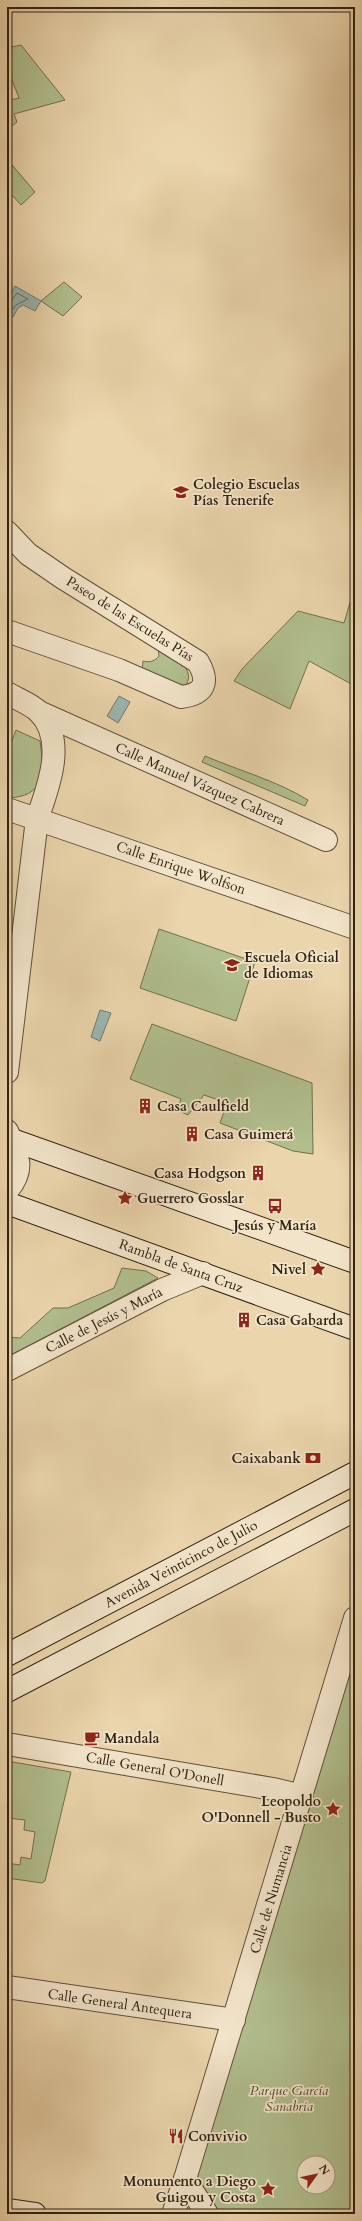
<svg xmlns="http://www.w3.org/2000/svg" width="362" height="2221" font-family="Cardo,serif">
	<rect width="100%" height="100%" fill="#ebd5ac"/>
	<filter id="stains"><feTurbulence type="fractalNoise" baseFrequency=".005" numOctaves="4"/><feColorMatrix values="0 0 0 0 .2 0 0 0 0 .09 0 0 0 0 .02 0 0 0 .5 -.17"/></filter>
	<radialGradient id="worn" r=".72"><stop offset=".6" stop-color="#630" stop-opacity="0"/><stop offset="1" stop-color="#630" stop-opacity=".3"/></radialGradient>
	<g fill="#b1be8e" stroke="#717050" fill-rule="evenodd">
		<polygon points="21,45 65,100 14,114 17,122 7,130 7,101 19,98 7,67 7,48"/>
		<polygon points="7,159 35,192 21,205 12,195 7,193"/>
		<polygon points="64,282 82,297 63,316 41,301"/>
		<polygon points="355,586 355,686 309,661 290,709 234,681 242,669 298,611 344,623"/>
		<path d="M158,647C172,656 198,668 185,687L142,672L143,661C150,663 155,661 159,656Z"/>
		<path d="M16,730L40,741C44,772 46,797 7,798V753Z"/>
		<path d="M205,756C240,771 275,780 308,800L305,806L202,762Z"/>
		<polygon points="159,929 255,962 236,1021 140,988"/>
		<polygon points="152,1024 312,1083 313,1154 293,1151 220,1123 227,1103 204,1095 188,1115 177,1110 181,1099 130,1079"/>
		<polygon points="122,1268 146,1271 158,1278 7,1357 7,1337 20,1338 53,1308 68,1308 114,1288"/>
		<path d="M355,1650V2214H219L196,2179ZM304,2163H328V2187H304Z"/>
		<polygon points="7,1761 71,1772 45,1881 42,1883 7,1878 7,1863 20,1865 21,1857 31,1859 35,1832 24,1830 25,1820 7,1818"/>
	</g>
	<g fill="#9bb7b2" stroke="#717c72">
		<polygon points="15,286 41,301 35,311 23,305 18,308 13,317 7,313 7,301"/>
		<polygon points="119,696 130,702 118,723 107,716"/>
		<polygon points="100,1010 111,1013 100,1041 91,1037"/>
	</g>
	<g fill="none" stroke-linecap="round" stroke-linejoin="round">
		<polyline stroke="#666d62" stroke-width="1" points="7,302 11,301 17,293 28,299 16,305 12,310 7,310"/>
		<defs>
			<g id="street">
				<path d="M7,532L28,554L63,578L198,662C209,681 206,694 181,697L119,670L7,631"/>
				<path d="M7,693C17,699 31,704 39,712C67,740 48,788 37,819L7,1072"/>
				<polyline points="39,712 326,840"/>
				<polyline points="7,809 355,928"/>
				<path d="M7,1131C18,1155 26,1169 7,1191"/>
				<polyline points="7,1370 162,1290 203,1273"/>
				<polyline points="7,1744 273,1789 302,1796"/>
				<polyline points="7,1987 234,2020"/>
				<polyline points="185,2179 207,2214"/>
				<polyline points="173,2214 185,2179 355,1618"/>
			</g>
			<g id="secondary">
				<polyline points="7,1138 355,1262"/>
				<polyline points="7,1203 355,1329"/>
				<polyline points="7,1655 355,1473"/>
				<polyline points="7,1691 355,1510"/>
				<polyline points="7,2210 35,2214"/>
			</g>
		</defs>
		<use href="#street" stroke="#605039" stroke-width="24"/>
		<use href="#secondary" stroke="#312313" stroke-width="24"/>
		<use href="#street" stroke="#f2e4c9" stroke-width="22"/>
		<use href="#secondary" stroke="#f2e4c9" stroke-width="22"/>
	</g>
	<defs>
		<symbol id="school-bare" viewBox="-9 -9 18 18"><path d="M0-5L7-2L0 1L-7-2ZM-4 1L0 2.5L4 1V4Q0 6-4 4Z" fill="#8f2418" stroke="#f2e4c9" stroke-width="2.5" paint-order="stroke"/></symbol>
		<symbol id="university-bare" viewBox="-9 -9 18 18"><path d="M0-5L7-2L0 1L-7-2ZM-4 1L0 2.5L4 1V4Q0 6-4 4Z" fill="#8f2418" stroke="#f2e4c9" stroke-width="2.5" paint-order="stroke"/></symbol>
		<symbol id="building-bare" viewBox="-9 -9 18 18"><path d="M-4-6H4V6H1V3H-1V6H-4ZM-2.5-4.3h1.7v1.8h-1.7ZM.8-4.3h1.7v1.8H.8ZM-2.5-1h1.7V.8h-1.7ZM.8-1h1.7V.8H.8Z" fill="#8f2418" stroke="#f2e4c9" stroke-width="2.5" paint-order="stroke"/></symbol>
		<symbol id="sight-bare" viewBox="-9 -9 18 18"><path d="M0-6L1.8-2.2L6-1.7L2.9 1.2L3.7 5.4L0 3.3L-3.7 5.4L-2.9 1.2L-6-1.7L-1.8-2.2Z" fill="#8f2418" stroke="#f2e4c9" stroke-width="2.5" paint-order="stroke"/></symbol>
		<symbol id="bus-bare" viewBox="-9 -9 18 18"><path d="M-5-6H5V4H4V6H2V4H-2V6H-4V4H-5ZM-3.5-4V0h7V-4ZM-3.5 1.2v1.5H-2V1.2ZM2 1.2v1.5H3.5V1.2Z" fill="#8f2418" stroke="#f2e4c9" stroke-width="2.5" paint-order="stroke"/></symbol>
		<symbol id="bank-bare" viewBox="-9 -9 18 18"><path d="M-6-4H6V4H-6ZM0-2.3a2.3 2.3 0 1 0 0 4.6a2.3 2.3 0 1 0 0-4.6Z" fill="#8f2418" stroke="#f2e4c9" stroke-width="2.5" paint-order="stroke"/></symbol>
		<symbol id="cafe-bare" viewBox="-9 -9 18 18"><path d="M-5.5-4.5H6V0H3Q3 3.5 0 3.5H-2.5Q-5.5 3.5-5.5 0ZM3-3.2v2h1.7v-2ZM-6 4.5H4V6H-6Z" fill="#8f2418" stroke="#f2e4c9" stroke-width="2.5" paint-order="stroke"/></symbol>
		<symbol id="restaurant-bare" viewBox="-9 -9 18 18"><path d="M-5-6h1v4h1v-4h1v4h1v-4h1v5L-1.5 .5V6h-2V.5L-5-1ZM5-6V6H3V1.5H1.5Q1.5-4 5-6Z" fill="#8f2418" stroke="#f2e4c9" stroke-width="2.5" paint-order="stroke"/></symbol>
	</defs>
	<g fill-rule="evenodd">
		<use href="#school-bare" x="170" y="481" width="22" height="22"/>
		<use href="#university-bare" x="221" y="954" width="22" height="22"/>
		<use href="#building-bare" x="134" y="1095" width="22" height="22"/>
		<use href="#building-bare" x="181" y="1123" width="22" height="22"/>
		<use href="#building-bare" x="247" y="1162" width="22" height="22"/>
		<use href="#sight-bare" x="114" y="1187" width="22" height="22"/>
		<use href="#bus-bare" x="264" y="1195" width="22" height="22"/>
		<use href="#sight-bare" x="307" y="1258" width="22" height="22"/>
		<use href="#building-bare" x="233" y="1309" width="22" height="22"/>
		<use href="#bank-bare" x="302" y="1447" width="22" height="22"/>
		<use href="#cafe-bare" x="81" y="1727" width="22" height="22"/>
		<use href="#sight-bare" x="322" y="1798" width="22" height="22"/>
		<use href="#restaurant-bare" x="165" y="2125" width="22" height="22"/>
		<use href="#sight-bare" x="257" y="2178" width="22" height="22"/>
	</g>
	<g text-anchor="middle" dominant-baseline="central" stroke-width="3.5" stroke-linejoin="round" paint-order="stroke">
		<g font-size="14" font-weight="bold" fill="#312313" stroke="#f2e4c9" text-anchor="start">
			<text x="193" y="484">Colegio Escuelas<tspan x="193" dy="16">Pías Tenerife</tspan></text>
			<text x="244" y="957">Escuela Oficial<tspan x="244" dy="16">de Idiomas</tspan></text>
			<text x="157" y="1106">Casa Caulfield</text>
			<text x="204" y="1134">Casa Guimerá</text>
			<text x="246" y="1173" text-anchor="end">Casa Hodgson</text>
			<text x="137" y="1198">Guerrero Gosslar</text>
			<text x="275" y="1225" text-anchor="middle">Jesús y María</text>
			<text x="306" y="1269" text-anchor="end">Nivel</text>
			<text x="256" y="1320">Casa Gabarda</text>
			<text x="301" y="1458" text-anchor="end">Caixabank</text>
			<text x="104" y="1738">Mandala</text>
			<text x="321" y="1801" text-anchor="end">Leopoldo<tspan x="321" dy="16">O'Donnell - Busto</tspan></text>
			<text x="188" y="2136">Convivio</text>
			<text x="256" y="2181" text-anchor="end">Monumento a Diego<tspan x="256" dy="16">Guigou y Costa</tspan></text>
		</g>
		<g font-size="14" fill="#312313" stroke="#f2e4c9">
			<text transform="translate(130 619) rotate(32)">Paseo de las Escuelas Pías</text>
			<text transform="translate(200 784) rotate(24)">Calle Manuel Vázquez Cabrera</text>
			<text transform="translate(181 868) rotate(19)">Calle Enrique Wolfson</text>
			<text transform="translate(181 1266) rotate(20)">Rambla de Santa Cruz</text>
			<text transform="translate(104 1320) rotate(-27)">Calle de Jesús y María</text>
			<text transform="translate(181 1564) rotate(-28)">Avenida Veinticinco de Julio</text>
			<text transform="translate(155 1769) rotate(10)">Calle General O'Donell</text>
			<text transform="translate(271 1899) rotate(-73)">Calle de Numancia</text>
			<text transform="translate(120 2004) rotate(8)">Calle General Antequera</text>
		</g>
		<g font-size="14" font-style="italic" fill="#514a32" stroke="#f2e4c9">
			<text x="289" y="2090">Parque García<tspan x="289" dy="16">Sanabria</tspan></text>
		</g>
	</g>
	<rect width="362" height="2221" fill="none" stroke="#ebd5ac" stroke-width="24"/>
	<rect x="8" y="8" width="346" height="2205" fill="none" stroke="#312313" stroke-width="2"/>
	<rect x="12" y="12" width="338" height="2197" fill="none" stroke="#312313"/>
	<g transform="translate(316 2175) rotate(57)"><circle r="19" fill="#f2e4c9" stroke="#a59780"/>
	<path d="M0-3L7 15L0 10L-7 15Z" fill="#8f2418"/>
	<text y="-6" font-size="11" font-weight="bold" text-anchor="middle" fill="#312313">N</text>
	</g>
	<rect width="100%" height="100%" filter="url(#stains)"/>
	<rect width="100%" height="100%" fill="url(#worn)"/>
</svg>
